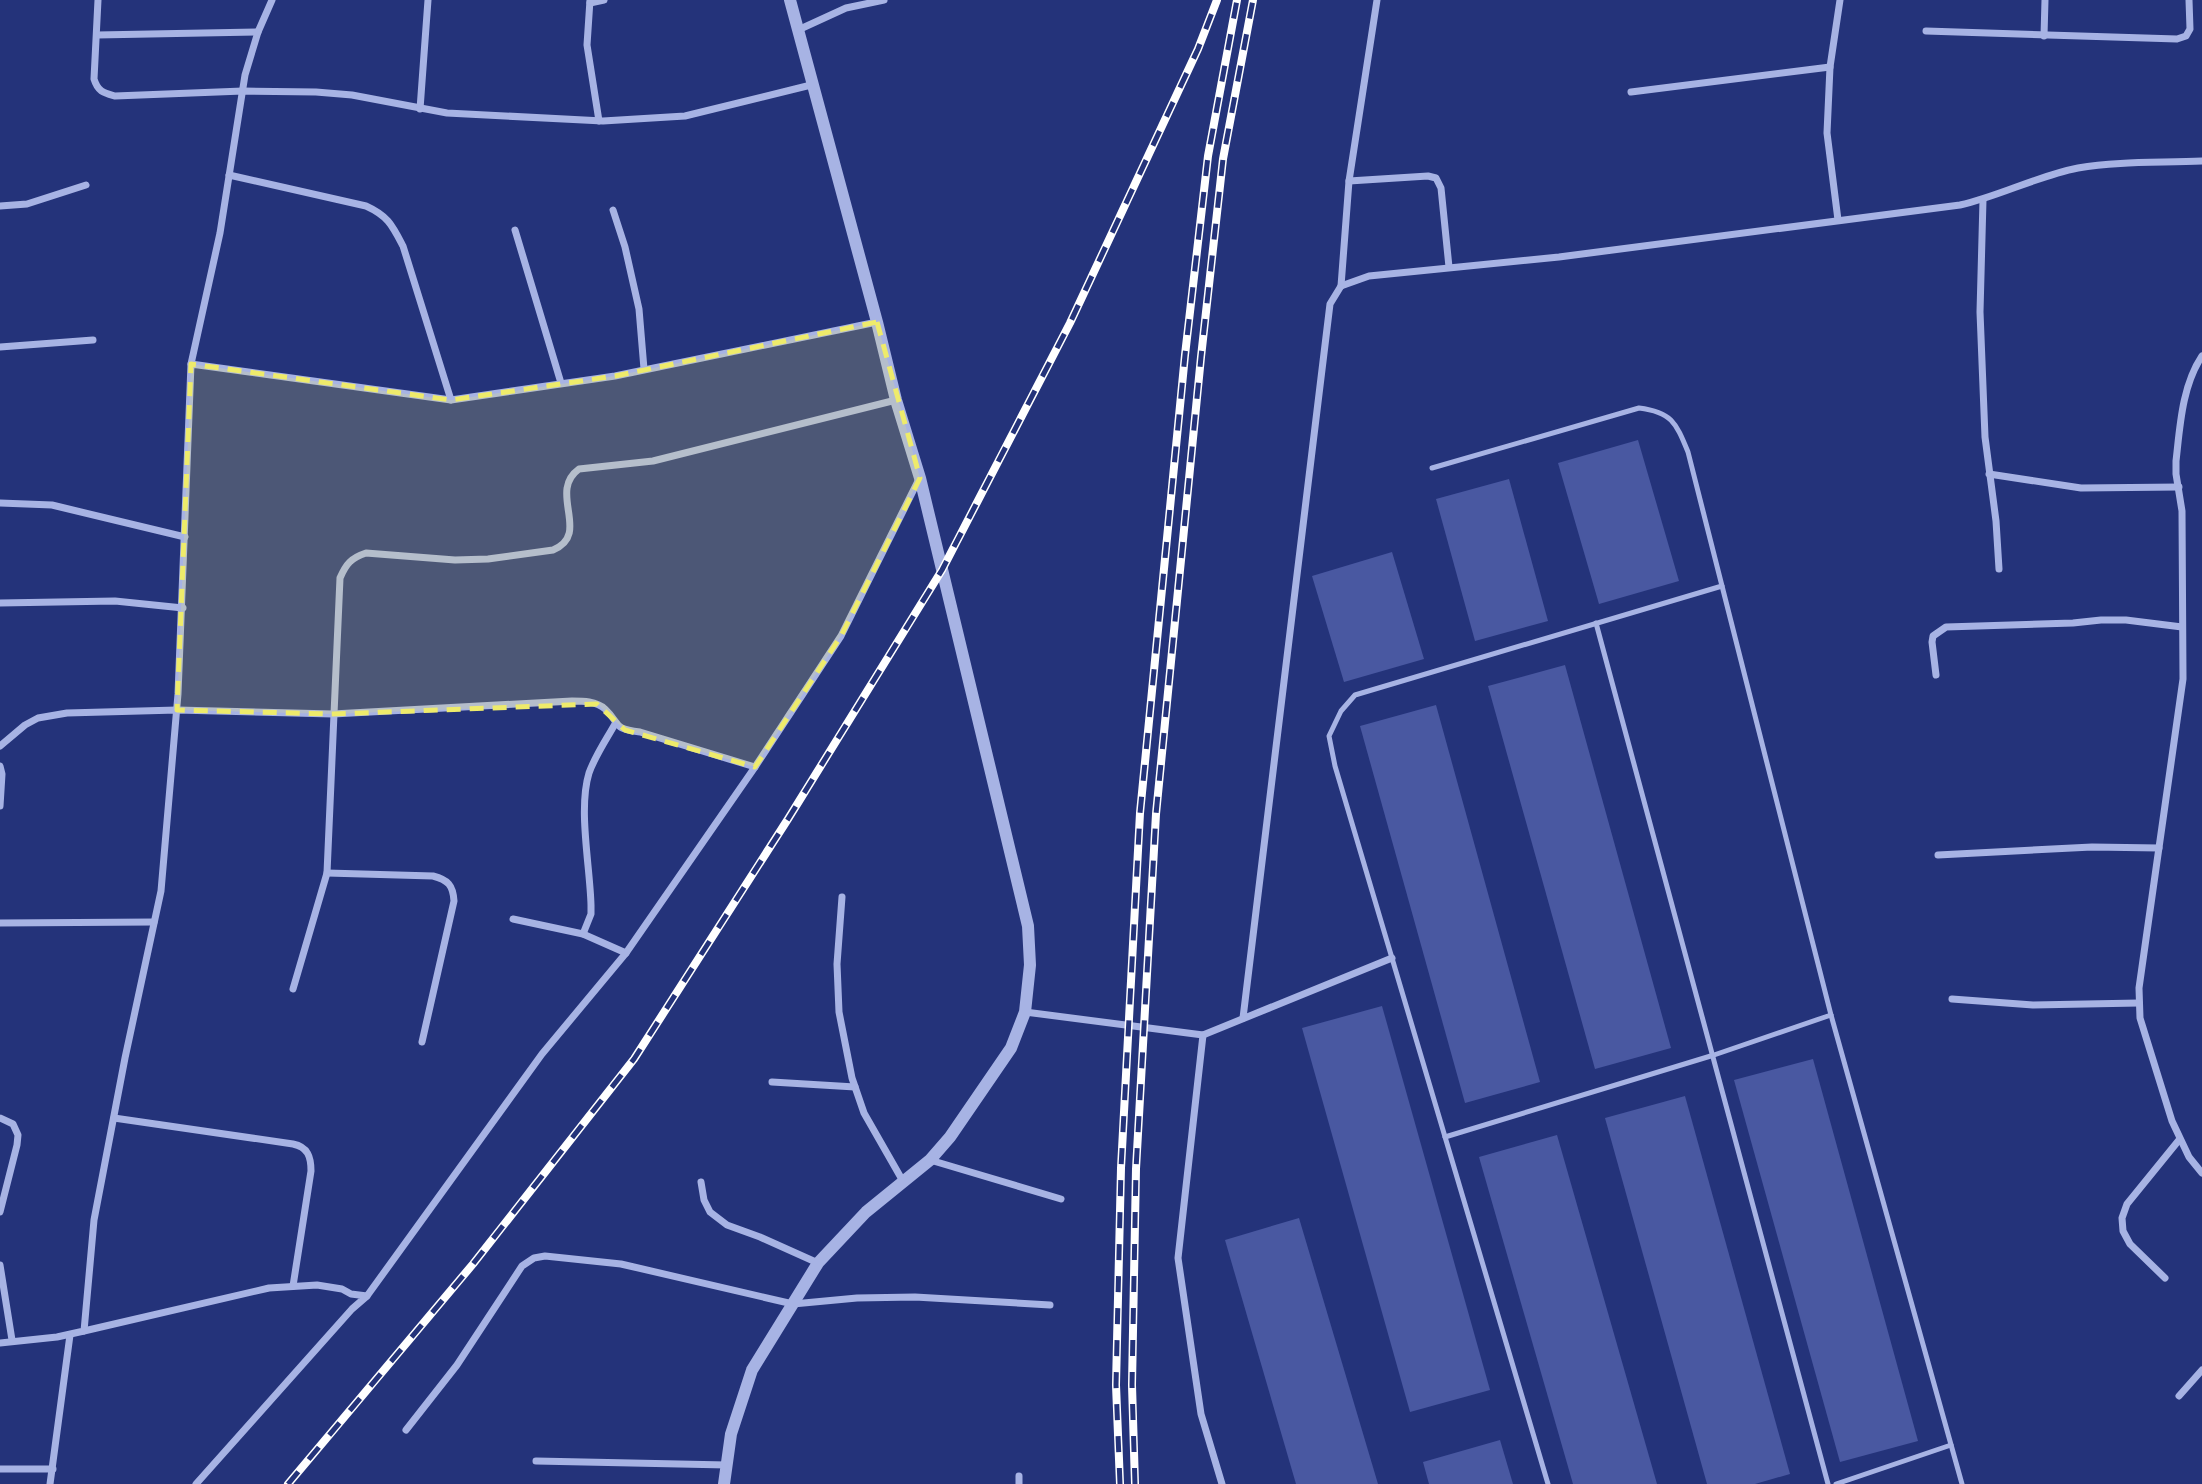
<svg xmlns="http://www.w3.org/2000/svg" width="2202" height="1484" font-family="Montserrat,sans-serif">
	<rect width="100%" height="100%" fill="#24337a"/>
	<g fill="#4958a1">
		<polygon points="1638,440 1679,581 1599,604 1558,463"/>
		<polygon points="1509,479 1548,621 1475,641 1436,499"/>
		<polygon points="1392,552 1424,659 1344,682 1312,576"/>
		<polygon points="1565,665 1671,1048 1595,1069 1488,686"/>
		<polygon points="1436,705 1540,1082 1465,1103 1360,726"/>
		<polygon points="1382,1006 1490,1390 1410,1412 1302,1028"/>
		<polygon points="1813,1059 1918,1441 1840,1462 1734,1080"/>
		<polygon points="1685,1096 1790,1474 1755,1484 1707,1484 1605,1118"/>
		<polygon points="1557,1135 1657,1484 1573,1484 1479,1157"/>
		<polygon points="1299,1218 1378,1484 1296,1484 1225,1240"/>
		<polygon points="1500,1440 1513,1484 1429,1484 1423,1462"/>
	</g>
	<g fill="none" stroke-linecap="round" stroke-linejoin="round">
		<g stroke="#a7b3e4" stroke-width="5">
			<path d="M1432,468L1639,408C1672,412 1676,423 1688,452L1831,1015L1962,1484"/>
			<polyline points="1596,623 1828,1484"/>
			<polyline points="1445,1137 1714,1055 1831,1015"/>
			<polyline points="1548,1484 1335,766 1329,736 1341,711 1355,695 1722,586"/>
			<polyline points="1836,1484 1951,1445"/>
		</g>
		<g stroke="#a7b3e4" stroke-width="7">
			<path d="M98,0L94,79C98,92 104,93 115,96L243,91L316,92L352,95L447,113L603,121L685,116L811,85"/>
			<polyline points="590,0 587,45 599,121"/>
			<polyline points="590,3 604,0"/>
			<polyline points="798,30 846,8 884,0"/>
			<polyline points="1926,31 2177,39 2186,36 2190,29 2189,0"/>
			<polyline points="97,35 258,32"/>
			<polyline points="2044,36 2045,0"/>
			<polyline points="1631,92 1830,67"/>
			<polyline points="420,109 428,0"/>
			<path d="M229,175L366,206C388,216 392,225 403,246L451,400"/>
			<polyline points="1349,181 1428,176 1436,178 1441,188 1449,267"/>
			<polyline points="1983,200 1980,312 1985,437 1996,521 1999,569"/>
			<polyline points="0,206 27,204 86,185"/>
			<polyline points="613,210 625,247 639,309 644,369"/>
			<polyline points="1838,220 1827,133 1830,67 1840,0"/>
			<polyline points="515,230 561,383"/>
			<polyline points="1341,286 1349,181 1377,0"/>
			<polyline points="0,347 93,340"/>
			<path d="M2202,356C2182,386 2180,426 2176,461V474L2182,511L2183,679L2139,988L2140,1018L2172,1121L2189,1157L2202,1173"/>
			<polyline points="191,364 220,233 245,75 258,32 272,0"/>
			<polyline points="1989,474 2081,488 2179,487"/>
			<polyline points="0,503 52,505 185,537"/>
			<polyline points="0,603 115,601 183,608"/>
			<polyline points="1936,675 1932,642 1933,636 1946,627 2073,623 2101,620 2126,620 2182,627"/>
			<path d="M0,746L25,725L38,718L67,713L177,710L333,714L572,701C583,701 596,701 605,709C622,725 611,728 640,732L755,767"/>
			<polyline points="0,766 2,774 0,806"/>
			<polyline points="1938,855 2092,847 2159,848"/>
			<path d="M327,873L433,876C448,880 453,885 454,901L422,1042"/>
			<polyline points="842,897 837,964 839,1012 852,1078 864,1113 904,1183"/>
			<polyline points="513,919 583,934 626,953"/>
			<polyline points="0,923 154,922"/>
			<path d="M583,934L591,914V905C590,866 578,809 589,773C595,756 606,740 615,724"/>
			<path d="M293,989L327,873L340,578C346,564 351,558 366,553L455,560L488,559L553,550C592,534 547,492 579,469L653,461L896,400"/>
			<polyline points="1952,999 2033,1005 2139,1003"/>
			<polyline points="1025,1012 1203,1035 1392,958"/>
			<path d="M1243,1018L1330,304L1341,286L1369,276L1559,257L1960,205C2000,196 2037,176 2078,168C2118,161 2161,163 2202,161"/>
			<polyline points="1203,1035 1178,1258 1201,1414 1222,1484"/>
			<polyline points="772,1082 855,1087"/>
			<polyline points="0,1118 13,1124 18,1135 17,1145 0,1212"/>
			<path d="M114,1118L293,1144C308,1147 311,1157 311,1171L293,1286"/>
			<polyline points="930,1160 1061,1199"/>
			<polyline points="701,1182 704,1200 710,1212 727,1225 760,1237 818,1263"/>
			<polyline points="0,1265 12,1340"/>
			<polyline points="2165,1278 2130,1244 2123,1231 2122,1218 2127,1204 2179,1140"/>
			<polyline points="367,1296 542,1054 626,953 755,767 841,636 919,479"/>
			<polyline points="84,1331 269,1288 317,1285 342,1289 351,1294 367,1296 352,1309 196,1484"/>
			<polyline points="0,1343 57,1337 84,1331 94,1220 125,1058 161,891 178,694 191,364 451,400 615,376 877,322"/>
			<polyline points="2179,1396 2202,1370"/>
			<polyline points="406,1430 457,1365 522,1266 534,1258 545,1256 621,1264 793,1304 857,1298 915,1297 1050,1305"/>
			<polyline points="536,1461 727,1465"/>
			<polyline points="0,1469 53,1469"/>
			<polyline points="1019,1476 1019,1484"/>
			<polyline points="50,1484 70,1335"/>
		</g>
		<polyline stroke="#a7b3e4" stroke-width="12" points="724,1484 731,1434 752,1370 818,1263 866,1212 930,1160 950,1137 1011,1048 1025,1012 1030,965 1028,926 920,478 896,400 877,322 790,0"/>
		<defs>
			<g id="rail">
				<polyline points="288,1484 473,1264 634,1059 788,819 942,570 1070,323 1198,49 1217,0"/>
				<polyline points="1120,1484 1116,1385 1121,1168 1140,813 1185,355 1208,156 1237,0"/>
				<polyline points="1135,1484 1132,1385 1136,1169 1156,814 1201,357 1223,159 1253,0"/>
			</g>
		</defs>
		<use href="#rail" stroke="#fff" stroke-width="8"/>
		<use href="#rail" stroke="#24337a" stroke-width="5" stroke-dasharray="16" stroke-linecap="butt"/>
	</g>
	<path fill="#eeeb6b" fill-opacity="0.2" stroke="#eeeb6b" stroke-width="5" stroke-dasharray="14 9" stroke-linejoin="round" d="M877,322L920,478L841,636L755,767L625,730L597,704L333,714L177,710L191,364L451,400L615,376Z"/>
</svg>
